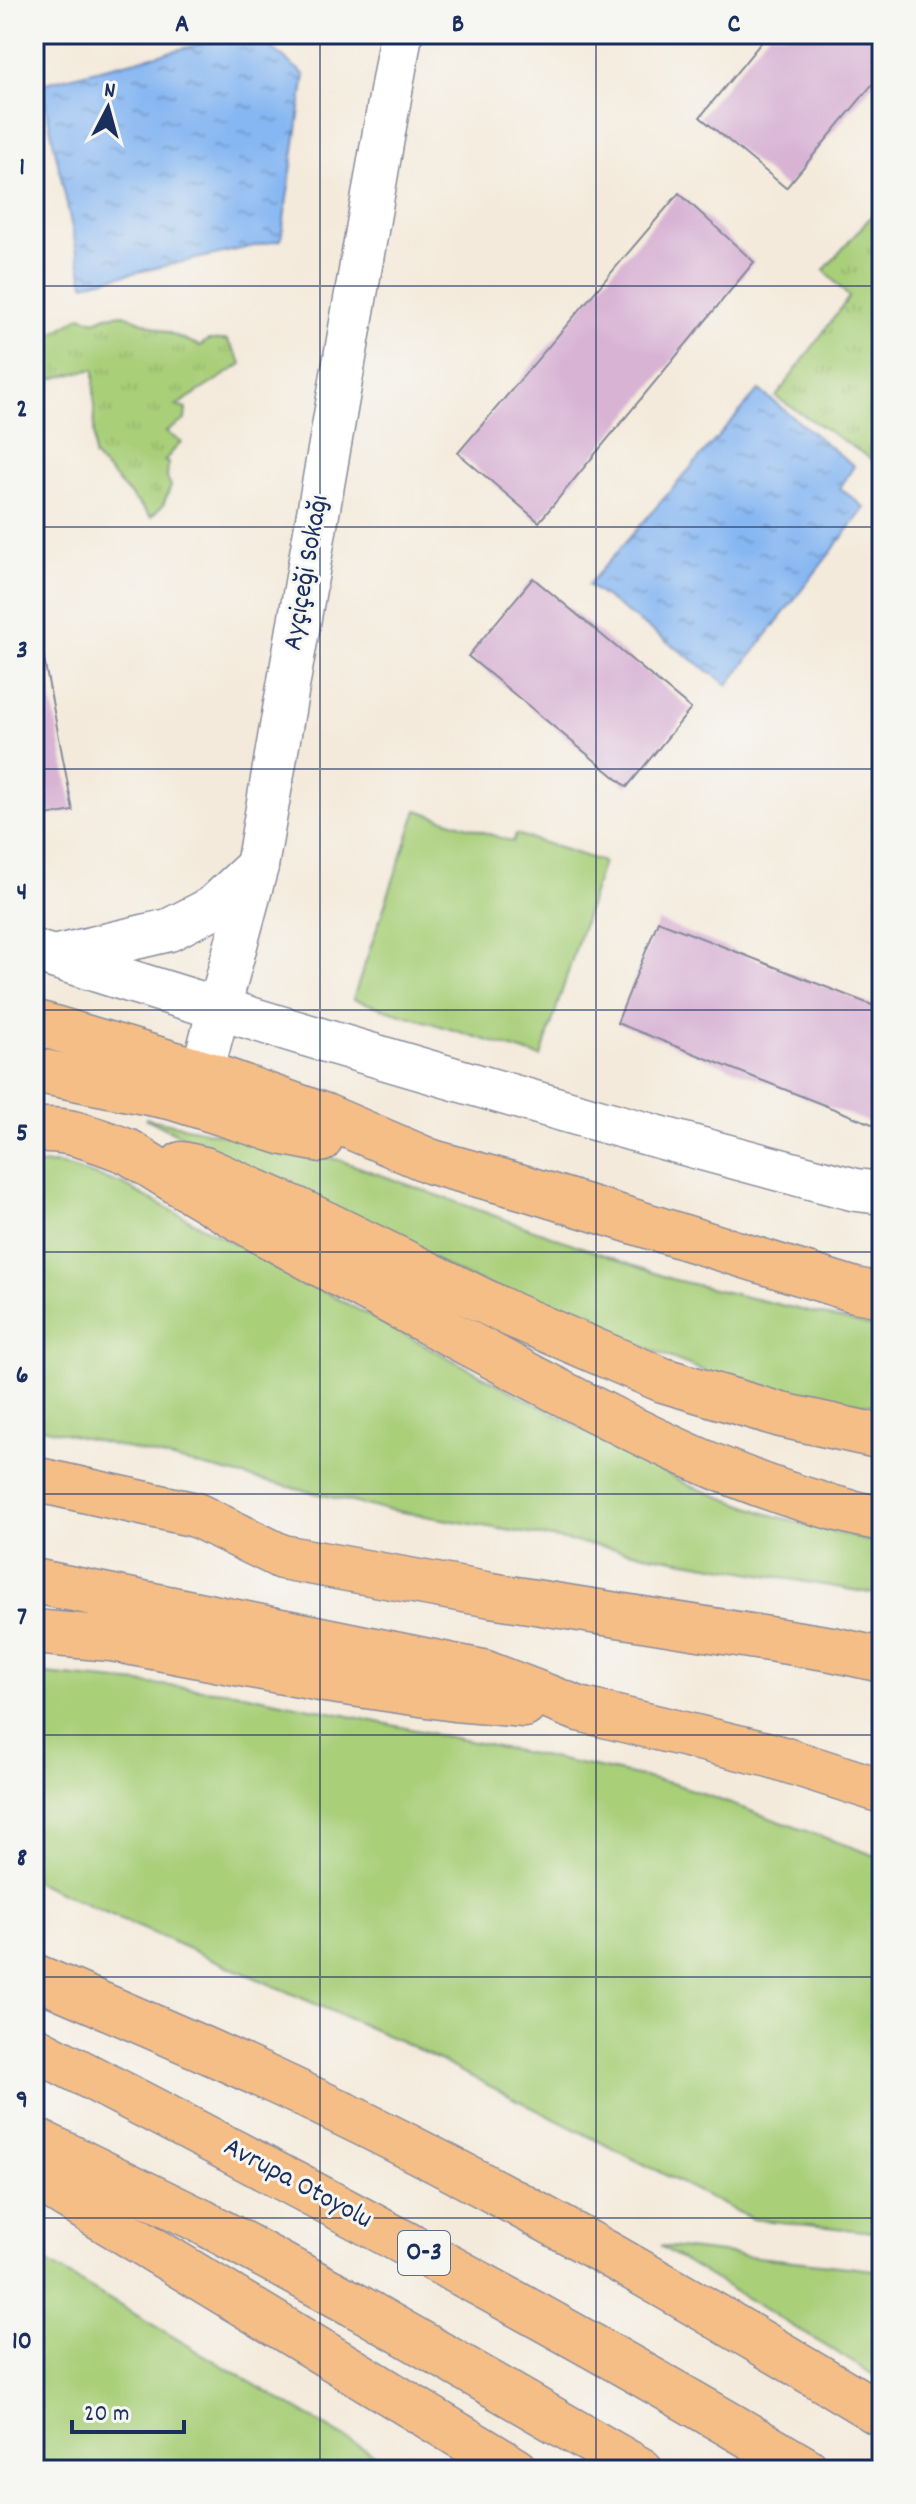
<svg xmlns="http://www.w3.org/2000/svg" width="916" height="2504" font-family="Dekko,sans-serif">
	<defs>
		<pattern id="park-tufts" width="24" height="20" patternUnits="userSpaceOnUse" patternTransform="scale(2)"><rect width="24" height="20" fill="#a9cf79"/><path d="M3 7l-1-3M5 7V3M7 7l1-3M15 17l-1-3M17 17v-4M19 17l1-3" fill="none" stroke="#91b26b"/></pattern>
		<pattern id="water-ripples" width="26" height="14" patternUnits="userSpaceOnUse" patternTransform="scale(2)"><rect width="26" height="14" fill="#87b7f2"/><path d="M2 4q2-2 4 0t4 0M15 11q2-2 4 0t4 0" fill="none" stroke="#6e95c7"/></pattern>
	</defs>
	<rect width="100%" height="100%" fill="#f6f6f2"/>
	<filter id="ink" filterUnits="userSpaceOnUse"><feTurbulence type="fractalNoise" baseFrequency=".0125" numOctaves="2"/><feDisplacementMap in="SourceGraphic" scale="16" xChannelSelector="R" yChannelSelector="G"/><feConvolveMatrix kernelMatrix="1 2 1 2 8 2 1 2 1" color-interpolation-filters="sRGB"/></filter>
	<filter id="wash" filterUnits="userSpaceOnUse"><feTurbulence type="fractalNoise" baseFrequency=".006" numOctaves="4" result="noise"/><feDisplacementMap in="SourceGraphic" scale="32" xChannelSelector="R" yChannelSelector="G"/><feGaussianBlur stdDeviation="1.8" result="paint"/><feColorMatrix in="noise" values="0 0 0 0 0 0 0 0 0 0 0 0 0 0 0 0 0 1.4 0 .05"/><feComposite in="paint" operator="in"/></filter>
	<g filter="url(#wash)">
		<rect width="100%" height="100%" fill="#f4eadb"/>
		<g fill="#a9cf79" stroke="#627f6c" stroke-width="2">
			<polygon points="417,810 513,842 516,834 603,862 541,1057 353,999"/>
			<polygon points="145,1118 339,1160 671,1279 882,1329 882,1406 762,1394 465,1276"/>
			<polygon points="58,1164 122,1184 688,1485 768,1514 882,1545 882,1595 373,1507 34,1426 34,1165"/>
			<polygon points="34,1673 234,1692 675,1784 882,1858 882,2233 752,2219 411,2046 34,1881"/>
			<polygon points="660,2246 882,2271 882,2380"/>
			<polygon points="34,2255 400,2470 34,2470"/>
		</g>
		<g fill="url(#park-tufts)" stroke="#627f6c" stroke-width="2">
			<polygon points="882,204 882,466 776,397 849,297 824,270"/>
			<polygon points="124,314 200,346 208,340 227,340 242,364 176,406 186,409 185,420 166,432 181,442 164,461 168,463 167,478 171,486 163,505 151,517 94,456 94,369 34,383 34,346 81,316 95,321 106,316"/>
		</g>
		<g fill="url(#water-ripples)" stroke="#5173a8" stroke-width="2">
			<polygon points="240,34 254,34 305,75 281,240 84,284 41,84"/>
			<polygon points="759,390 854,466 840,488 865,508 728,685 588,585"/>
		</g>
		<g id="blocks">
			<g fill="#d8b3d4">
				<polygon points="768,34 882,34 882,73 786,188 700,117"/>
				<polygon points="679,193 754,262 539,522 458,453"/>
				<polygon points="533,578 691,709 627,787 468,656"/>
				<polygon points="34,607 73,811 34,818"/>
				<polygon points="658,921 882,1009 882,1128 617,1023"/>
			</g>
		</g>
	</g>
	<g filter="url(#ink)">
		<use href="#blocks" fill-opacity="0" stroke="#888c9c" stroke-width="2"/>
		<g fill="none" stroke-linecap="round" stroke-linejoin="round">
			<defs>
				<g id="minor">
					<path d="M34,951C306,1037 580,1118 856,1190L882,1193"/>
					<polyline points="54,957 169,930 212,908 257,866"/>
					<polyline points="202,1072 257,866 401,34"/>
				</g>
				<g id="primary">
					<path d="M129,1152C241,1224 359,1285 477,1348C606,1416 737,1491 882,1519"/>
					<polyline points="432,1162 522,1187 855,1290 882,1295"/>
					<polyline points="182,1164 204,1169 298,1210 512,1315 663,1380 781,1415 882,1437"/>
				</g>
				<g id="trunk">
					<polyline points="34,1022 202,1072 325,1116 432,1162"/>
					<polyline points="34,1070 174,1098 284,1133 320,1140"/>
					<path d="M34,1131C65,1126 100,1141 129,1152"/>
					<polyline points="34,1479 196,1515 282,1557"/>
					<polyline points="34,1581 483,1672 579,1709"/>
					<polyline points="34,1632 111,1639 325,1680 455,1699 524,1705"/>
				</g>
				<g id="motorway">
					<polyline points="282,1557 491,1595 832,1649 882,1660"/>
					<polyline points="579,1709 770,1755 882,1791"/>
					<path d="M34,1976C164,2031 294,2087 419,2152C577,2233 730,2323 882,2415"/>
					<path d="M34,2048C295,2183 555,2320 807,2470"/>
					<polyline points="34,2139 201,2221 353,2304 641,2470"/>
					<polyline points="34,2177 516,2470"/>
				</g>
			</defs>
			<use href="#minor" stroke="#888c9c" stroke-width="45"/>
			<use href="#primary" stroke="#888c9c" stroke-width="47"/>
			<use href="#trunk" stroke="#888c9c" stroke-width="47"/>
			<use href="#motorway" stroke="#888c9c" stroke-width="47"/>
			<use href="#minor" stroke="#fff" stroke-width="42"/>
			<use href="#primary" stroke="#f6be87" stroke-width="44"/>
			<use href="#trunk" stroke="#f6be87" stroke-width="44"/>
			<use href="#motorway" stroke="#f6be87" stroke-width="44"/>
		</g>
	</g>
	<path fill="none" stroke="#1b2f5e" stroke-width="2" stroke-opacity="0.55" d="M320,34V2470M596,34V2470M34,286H882M34,527H882M34,769H882M34,1010H882M34,1252H882M34,1494H882M34,1735H882M34,1977H882M34,2218H882"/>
	<g text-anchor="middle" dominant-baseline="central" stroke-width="6" stroke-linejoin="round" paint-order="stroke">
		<rect fill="#f6f6f2" stroke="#5d6b8a" stroke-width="2" x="398" y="2231" width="52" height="44" rx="6"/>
		<g font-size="26" font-weight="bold" fill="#1b2f5e">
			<text x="424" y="2253">O-3</text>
		</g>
		<g font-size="28" fill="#1b2f5e" stroke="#f6f6f2">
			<text transform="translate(308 573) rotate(-80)">Ayçiçeği Sokağı</text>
			<text transform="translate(297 2185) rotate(28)">Avrupa Otoyolu</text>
		</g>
	</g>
	<rect width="916" height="2504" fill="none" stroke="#f6f6f2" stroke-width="88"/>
	<g transform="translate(108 108) rotate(6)" stroke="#f6f6f2" stroke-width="6" paint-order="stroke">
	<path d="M0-6L14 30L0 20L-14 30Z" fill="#1b2f5e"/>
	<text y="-12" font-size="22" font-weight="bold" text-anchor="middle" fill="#1b2f5e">N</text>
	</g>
	<path d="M72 2420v12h112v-12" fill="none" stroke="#1b2f5e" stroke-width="4"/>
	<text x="84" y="2420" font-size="24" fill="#1b2f5e" stroke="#f6f6f2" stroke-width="6" paint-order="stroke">20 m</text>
	<rect x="44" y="44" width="828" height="2416" fill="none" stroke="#1b2f5e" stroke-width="3"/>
	<g font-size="26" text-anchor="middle" font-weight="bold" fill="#1b2f5e">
		<text x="182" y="31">A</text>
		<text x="458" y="31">B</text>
		<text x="734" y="31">C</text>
		<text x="22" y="174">1</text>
		<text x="22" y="416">2</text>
		<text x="22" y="657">3</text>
		<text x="22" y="899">4</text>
		<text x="22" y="1140">5</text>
		<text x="22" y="1382">6</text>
		<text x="22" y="1624">7</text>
		<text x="22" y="1865">8</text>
		<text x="22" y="2107">9</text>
		<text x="22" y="2348">10</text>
	</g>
</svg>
